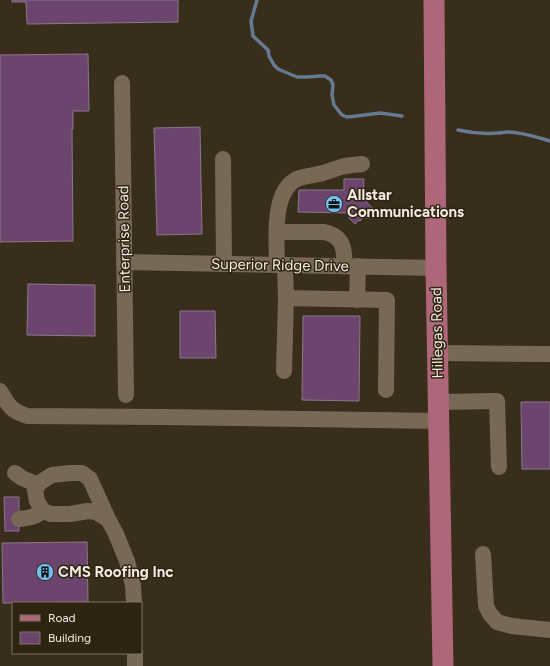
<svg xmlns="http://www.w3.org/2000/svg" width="550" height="666" font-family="Figtree,sans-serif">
	<rect width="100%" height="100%" fill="#392d1c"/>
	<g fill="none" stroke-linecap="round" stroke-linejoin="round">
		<g stroke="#667a93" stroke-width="3.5">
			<polyline points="257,0 251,21 253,36 268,50 269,56 274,65 278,69 297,77 307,77 320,76 325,76 331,80 333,85 332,95 334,105 342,115 347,117 357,116 380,113 402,116"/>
			<path d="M458,130C471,133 485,134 498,133C501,133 504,132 507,132C522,132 536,137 550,141"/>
		</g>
	</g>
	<g fill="#6b456d" stroke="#8a798a">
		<polygon points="12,0 178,0 178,22 27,24 26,2 12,2"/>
		<polygon points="88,54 89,111 73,111 73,129 72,129 73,241 0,242 0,55"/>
		<polygon points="200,127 202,234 157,235 154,128"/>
		<polygon points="344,179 364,179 363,198 374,210 374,214 370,218 366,218 364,217 360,221 359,220 355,224 348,217 351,214 349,213 298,212 299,190 344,190"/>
		<polygon points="28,284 95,285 95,336 27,335"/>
		<polygon points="180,311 215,311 216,358 180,358"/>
		<polygon points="303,316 360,316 359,401 302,400"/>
		<polygon points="521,402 550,402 550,469 522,469"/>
		<polygon points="4,497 19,497 19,531 5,531"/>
		<polygon points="87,542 88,602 3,603 2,543"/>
	</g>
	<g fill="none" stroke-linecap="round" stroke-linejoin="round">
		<polyline stroke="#796e5f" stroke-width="2" stroke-dasharray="3 3" stroke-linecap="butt" points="77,602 77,603"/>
		<g stroke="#776956" stroke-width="16">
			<polyline points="122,83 126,395"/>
			<polyline points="223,159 224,264"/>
			<path d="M277,232H324C344,236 345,250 344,266"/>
			<polyline points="124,262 436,268"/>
			<path d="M277,265C277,241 271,192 297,179C303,176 316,175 323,173C329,171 335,169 341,167C348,165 355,165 362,164"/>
			<polyline points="285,265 286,298"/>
			<polyline points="357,300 358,266"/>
			<polyline points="437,353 550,354"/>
			<polyline points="284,371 286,298 387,300 386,390"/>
			<path d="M0,391C9,406 10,410 27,416L162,417L439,421"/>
			<polyline points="438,402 497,401 499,467"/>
			<polyline points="15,473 22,478 38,485"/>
			<path d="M19,519C29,518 35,517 43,511"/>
			<polyline points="108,519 96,512 88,511 70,514 51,514 43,511 37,501 35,490 39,483 52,475 70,473 82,473 90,479 108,519 116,534 127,561 133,585 134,603"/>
			<polyline points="483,554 486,606 490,614 497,622 512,626 550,630"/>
			<polyline points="135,653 135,666"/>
		</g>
		<polyline stroke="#ae6779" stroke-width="21" points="434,0 436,268 443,666"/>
	</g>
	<defs>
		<symbol id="office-disc" viewBox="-11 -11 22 22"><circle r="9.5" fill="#70c1f4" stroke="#2f2312"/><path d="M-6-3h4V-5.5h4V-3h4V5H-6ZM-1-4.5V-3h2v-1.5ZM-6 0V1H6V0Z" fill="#111"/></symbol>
		<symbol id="building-disc" viewBox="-11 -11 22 22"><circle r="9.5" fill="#70c1f4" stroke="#2f2312"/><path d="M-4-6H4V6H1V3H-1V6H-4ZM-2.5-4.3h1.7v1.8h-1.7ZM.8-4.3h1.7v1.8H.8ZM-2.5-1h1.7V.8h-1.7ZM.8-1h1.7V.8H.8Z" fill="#111"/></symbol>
	</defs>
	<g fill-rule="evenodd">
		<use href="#office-disc" x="324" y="194" width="20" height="20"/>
		<use href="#building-disc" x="35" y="562" width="20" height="20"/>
	</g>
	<g text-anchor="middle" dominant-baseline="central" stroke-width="3" stroke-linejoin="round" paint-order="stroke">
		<g font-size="15" font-weight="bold" fill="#f3ebe0" stroke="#2f2312" text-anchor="start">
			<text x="347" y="195">Allstar<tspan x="347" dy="17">Communications</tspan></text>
			<text x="58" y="572">CMS Roofing Inc</text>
		</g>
		<g font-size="15" fill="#f3ebe0" stroke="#2f2312">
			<text transform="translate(124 239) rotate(-91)">Enterprise Road</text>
			<text transform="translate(280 265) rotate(1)">Superior Ridge Drive</text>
			<text transform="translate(437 333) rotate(-91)">Hillegas Road</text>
		</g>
	</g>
	<rect x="12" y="602" width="130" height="52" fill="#2f2312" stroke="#7d7364"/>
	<rect x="20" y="615" width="20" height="6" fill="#ae6779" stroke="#7d7364"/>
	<text x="48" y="622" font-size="12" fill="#f3ebe0">Road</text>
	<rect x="20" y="632" width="20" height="12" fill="#6b456d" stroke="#7d7364"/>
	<text x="48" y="642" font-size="12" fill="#f3ebe0">Building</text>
</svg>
